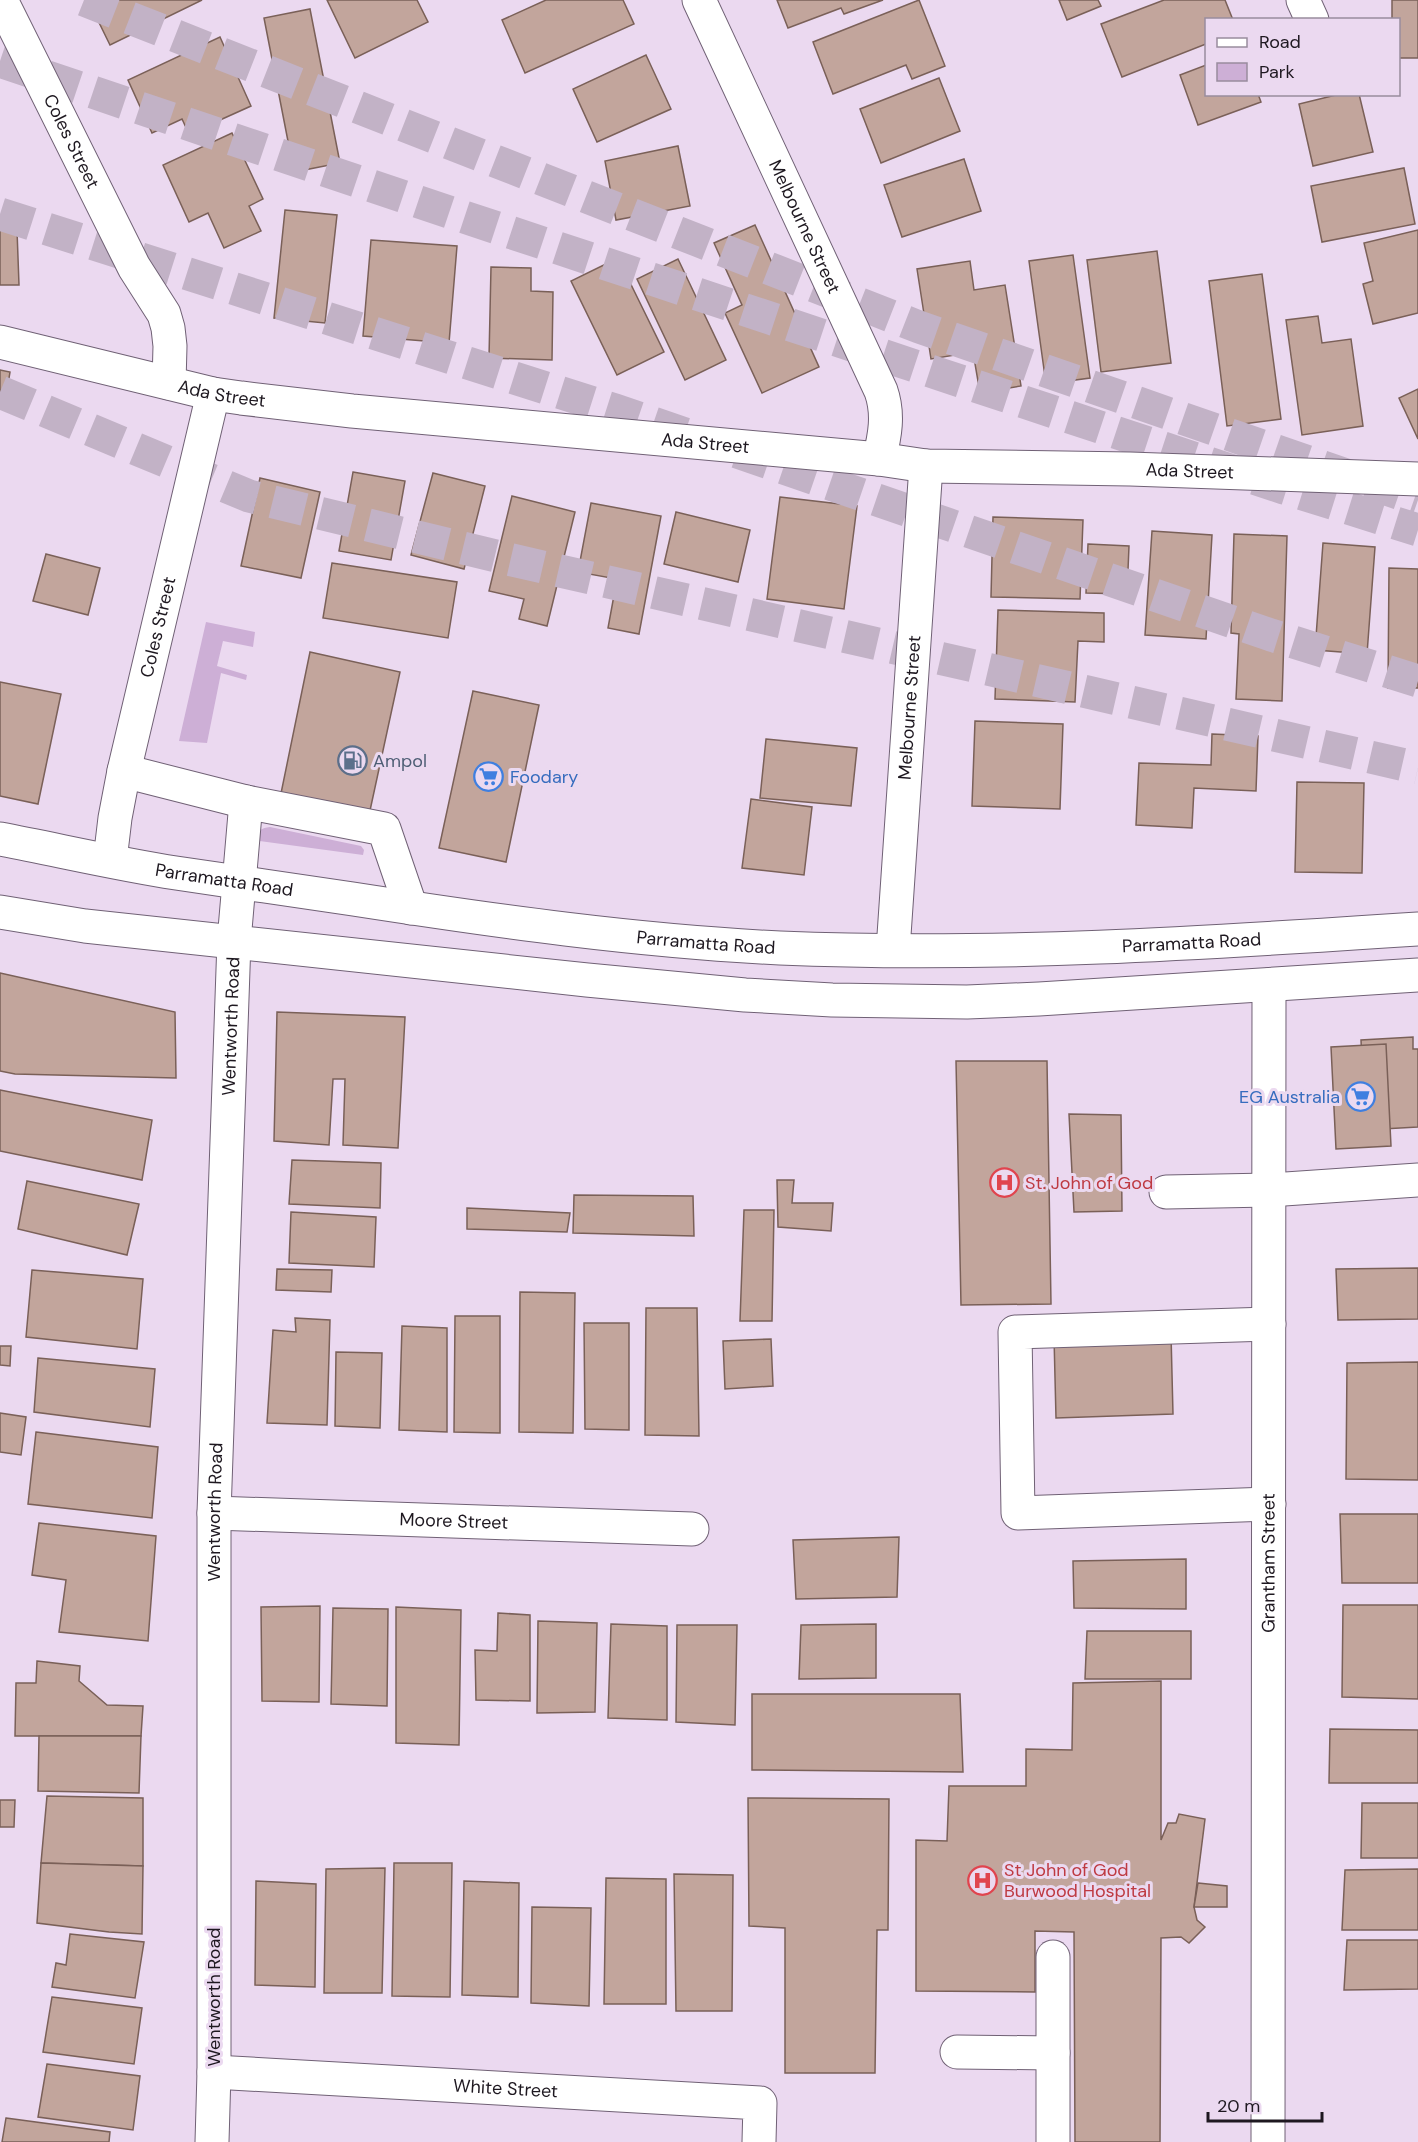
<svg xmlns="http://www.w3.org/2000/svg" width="1418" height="2142" font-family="'DM Sans',sans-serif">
	<rect width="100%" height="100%" fill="#ebd9f0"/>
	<g fill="#cdafd6">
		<polygon points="206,622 255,632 253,647 223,641 217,666 247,675 246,680 221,673 207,743 179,741"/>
		<path d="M270,827L361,846L364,850L363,855L252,840C257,832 260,828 270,827Z"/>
	</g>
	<g fill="#c2a59c" stroke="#7a6058" stroke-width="1.5">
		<polygon points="88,0 202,0 110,45"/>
		<polygon points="327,0 417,0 428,22 355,58"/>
		<polygon points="546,0 623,0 634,24 525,73 502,20"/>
		<polygon points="777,0 883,0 844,14 841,8 788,28"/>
		<polygon points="919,0 945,66 912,79 906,65 833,94 813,42"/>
		<polygon points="1059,0 1098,0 1101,6 1067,20"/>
		<polygon points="1164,0 1225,0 1233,20 1206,20 1206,44 1122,77 1101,24"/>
		<polygon points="1392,0 1418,0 1418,58 1398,58 1398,20 1392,20"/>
		<polygon points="310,9 340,163 294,172 264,18"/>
		<polygon points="220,37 251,106 189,134 182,119 152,133 128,80"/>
		<polygon points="646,55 671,109 597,142 573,89"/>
		<polygon points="1206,65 1206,94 1258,94 1261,102 1198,125 1180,75"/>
		<polygon points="939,78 960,131 881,163 860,109"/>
		<polygon points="1340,94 1359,94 1373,152 1313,166 1299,104"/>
		<polygon points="232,133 263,199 249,206 261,231 224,248 208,213 189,222 163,165"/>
		<polygon points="678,146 690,206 616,220 605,161"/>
		<polygon points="964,159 981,211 902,237 884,185"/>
		<polygon points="1404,168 1415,224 1322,242 1311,186"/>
		<polygon points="285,210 337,215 325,323 274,318"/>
		<polygon points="755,225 819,367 762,393 725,313 742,305 714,243"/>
		<polygon points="0,230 17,230 19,285 0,285"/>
		<polygon points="1418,230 1418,313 1373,324 1363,284 1373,281 1364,243"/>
		<polygon points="371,240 457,246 449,343 363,336"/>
		<polygon points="1157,251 1171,363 1101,372 1087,260"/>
		<polygon points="1073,255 1090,378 1046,384 1029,261"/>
		<polygon points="618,258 664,352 617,375 571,281"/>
		<polygon points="678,259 726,360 685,380 637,279"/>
		<polygon points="970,261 974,290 1005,285 1021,386 980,393 973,352 931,359 917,269"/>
		<polygon points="491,267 531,268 531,291 553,292 552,360 489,358"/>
		<polygon points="1262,274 1281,419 1227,426 1209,281"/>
		<polygon points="1318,316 1322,343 1351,339 1363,426 1302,435 1286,320"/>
		<polygon points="0,370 10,372 6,396 0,395"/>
		<polygon points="1418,389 1418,439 1399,398"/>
		<polygon points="353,472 405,481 391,560 339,551"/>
		<polygon points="433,473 485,486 464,569 411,555"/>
		<polygon points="260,478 320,492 301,578 241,566"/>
		<polygon points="512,496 575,512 547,626 519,619 524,599 489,591"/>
		<polygon points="780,497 857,506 844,609 767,599"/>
		<polygon points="591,503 661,516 639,634 608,628 617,579 578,572"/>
		<polygon points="676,512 750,530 738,582 664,564"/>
		<polygon points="993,517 1083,520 1080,599 991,597"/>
		<polygon points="1152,531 1212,535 1206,639 1145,635"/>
		<polygon points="1234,534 1287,536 1282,701 1236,699 1239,634 1231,633"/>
		<polygon points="1323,543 1375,547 1367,654 1315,650"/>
		<polygon points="1088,544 1129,546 1127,594 1086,593"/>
		<polygon points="46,554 100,568 88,615 33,601"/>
		<polygon points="332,563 457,582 448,638 323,618"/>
		<polygon points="1389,568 1418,569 1418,688 1388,688"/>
		<polygon points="998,610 1104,613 1104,642 1078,641 1075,702 995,699"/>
		<polygon points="310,652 400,672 366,829 278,808"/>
		<polygon points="0,682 61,694 38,804 0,796"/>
		<polygon points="473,691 539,705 506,862 439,848"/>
		<polygon points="975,721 1063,724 1060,809 972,806"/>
		<polygon points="1212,734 1258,736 1256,791 1194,788 1192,828 1136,825 1139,763 1211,765"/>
		<polygon points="766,739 857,748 851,806 760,798"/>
		<polygon points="1297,782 1364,783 1362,873 1295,872"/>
		<polygon points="751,799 812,807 804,875 742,868"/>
		<polygon points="0,973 175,1012 176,1078 15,1074 0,1071"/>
		<polygon points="277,1012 405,1017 398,1148 343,1145 345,1079 333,1079 329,1145 274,1141"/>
		<polygon points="1413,1037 1413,1049 1418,1049 1418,1127 1365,1130 1361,1040"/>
		<polygon points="1386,1044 1391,1146 1336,1149 1331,1047"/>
		<polygon points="956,1061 1047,1061 1051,1304 961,1305"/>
		<polygon points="0,1090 152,1120 142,1180 0,1151"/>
		<polygon points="1069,1114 1121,1115 1122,1211 1074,1212"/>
		<polygon points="292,1160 381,1163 380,1208 289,1204"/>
		<polygon points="777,1180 794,1180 792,1203 833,1203 831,1231 778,1227"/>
		<polygon points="27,1181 139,1204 127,1255 18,1229"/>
		<polygon points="574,1195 693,1196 694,1236 573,1233"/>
		<polygon points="467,1208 570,1213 567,1232 467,1229"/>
		<polygon points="744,1210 774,1210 772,1321 740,1321"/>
		<polygon points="291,1212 376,1217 374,1267 289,1263"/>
		<polygon points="1418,1268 1418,1319 1338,1320 1336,1269"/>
		<polygon points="277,1269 332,1270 331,1292 276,1290"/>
		<polygon points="32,1270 143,1279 137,1349 26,1337"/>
		<polygon points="520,1292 575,1293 573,1433 519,1432"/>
		<polygon points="646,1308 697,1308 699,1436 645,1435"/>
		<polygon points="455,1316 500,1316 500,1433 454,1432"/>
		<polygon points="295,1318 330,1320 327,1425 267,1423 273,1330 296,1332"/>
		<polygon points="584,1323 629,1323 629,1430 585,1429"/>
		<polygon points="402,1326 447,1328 447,1432 399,1430"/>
		<polygon points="1171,1334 1173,1414 1056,1418 1054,1337"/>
		<polygon points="771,1339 773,1386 725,1389 723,1341"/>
		<polygon points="0,1346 11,1346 10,1366 0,1365"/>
		<polygon points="336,1352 382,1353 380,1428 335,1426"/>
		<polygon points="38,1358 155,1369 150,1427 34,1412"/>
		<polygon points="1418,1362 1418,1480 1346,1479 1347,1363"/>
		<polygon points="0,1413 26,1417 21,1455 0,1452"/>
		<polygon points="36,1432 158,1447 152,1518 28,1504"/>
		<polygon points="1340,1514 1418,1514 1418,1583 1342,1583"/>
		<polygon points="39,1523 156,1536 148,1641 59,1632 66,1580 32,1575"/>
		<polygon points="899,1537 897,1597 796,1599 793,1540"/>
		<polygon points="1186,1559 1186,1609 1074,1608 1073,1561"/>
		<polygon points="1343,1605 1418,1605 1418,1699 1342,1697"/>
		<polygon points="320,1606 319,1702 262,1701 261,1607"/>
		<polygon points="396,1607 461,1610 459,1745 396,1743"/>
		<polygon points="333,1608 388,1609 387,1706 331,1704"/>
		<polygon points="498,1613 530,1615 530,1701 476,1700 475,1650 497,1651"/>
		<polygon points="538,1621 597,1623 595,1712 537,1713"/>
		<polygon points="611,1624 667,1626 667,1720 608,1718"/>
		<polygon points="876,1624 876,1678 799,1679 801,1625"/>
		<polygon points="677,1625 737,1625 735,1725 676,1722"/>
		<polygon points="1087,1631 1191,1631 1191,1679 1085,1679"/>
		<polygon points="37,1661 80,1666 79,1681 107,1705 143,1706 141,1736 15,1736 16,1683 36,1683"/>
		<polygon points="1161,1681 1161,1840 1168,1823 1176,1823 1179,1814 1205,1819 1194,1907 1197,1920 1205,1927 1189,1943 1181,1937 1161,1938 1160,2142 1075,2142 1074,1932 1035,1931 1035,1992 916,1991 916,1840 947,1841 949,1786 1026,1786 1026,1749 1072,1750 1073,1683"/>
		<polygon points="752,1694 960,1694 963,1772 752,1770"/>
		<polygon points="1330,1729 1418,1730 1418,1783 1329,1783"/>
		<polygon points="39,1736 141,1736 139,1793 38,1791"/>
		<polygon points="47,1796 143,1798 143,1866 41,1863"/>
		<polygon points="748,1798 889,1799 888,1930 877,1930 875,2073 785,2073 785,1928 749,1926"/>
		<polygon points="0,1800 15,1800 14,1827 0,1827"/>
		<polygon points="1362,1803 1418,1803 1418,1858 1361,1858"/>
		<polygon points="41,1863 143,1866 142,1934 109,1932 37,1923"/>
		<polygon points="394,1863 452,1863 450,1997 392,1996"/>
		<polygon points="385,1868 382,1993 324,1993 326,1869"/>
		<polygon points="1418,1869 1418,1930 1342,1930 1345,1870"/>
		<polygon points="674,1874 733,1875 732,2011 676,2011"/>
		<polygon points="606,1878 666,1879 666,2004 604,2004"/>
		<polygon points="256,1881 316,1884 315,1987 255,1985"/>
		<polygon points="464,1881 519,1883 518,1997 462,1995"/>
		<polygon points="1198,1883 1227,1886 1227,1907 1194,1907"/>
		<polygon points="532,1907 591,1908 589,2006 531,2003"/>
		<polygon points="70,1934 144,1942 135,1998 52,1987 56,1963 66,1965"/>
		<polygon points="1347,1940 1418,1940 1418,1989 1344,1990"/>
		<polygon points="52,1997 142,2008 134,2064 43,2052"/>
		<polygon points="47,2064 140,2076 133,2130 38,2117"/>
		<polygon points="6,2118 110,2132 109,2142 2,2142"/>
	</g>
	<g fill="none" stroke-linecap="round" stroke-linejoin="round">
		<g stroke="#c2b2c6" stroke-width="33" stroke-dasharray="33 16" stroke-linecap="butt">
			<polyline points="84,0 919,327 1418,500"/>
			<polyline points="0,61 455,214 1284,488 1418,530"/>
			<polyline points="0,214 615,410 691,436"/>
			<polyline points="0,392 249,496 508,559 1418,768"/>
			<polyline points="737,452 1271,635 1418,681"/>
		</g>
		<defs>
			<g id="minor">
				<path id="s1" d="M1,0L134,267L164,314L168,328L170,346L169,383"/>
				<path id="s2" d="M699,0L881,391C889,414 885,436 879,459"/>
				<polyline points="1303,0 1312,20"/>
				<path id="s3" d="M0,342L213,394L241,398L352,411L879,459L926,466L1130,469L1418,479"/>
				<polyline points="124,771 246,802 384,829 411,908"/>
				<path id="s4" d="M110,860L115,818L124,771L213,394"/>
				<path id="s5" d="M893,950L926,466"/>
				<polyline points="1166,1192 1269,1190 1418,1180"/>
				<polyline points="1269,1504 1018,1513 1015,1332 1269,1324"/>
				<path id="s6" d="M214,1513L692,1529"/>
				<polyline points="957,2052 1053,2053"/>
				<path id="s7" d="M214,2072L760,2103L759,2142"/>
				<path id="s8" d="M212,2142L214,2072V1513L234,941L246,802"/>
				<polyline points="1053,2142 1053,1957"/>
				<path id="s9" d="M1268,2142L1269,985"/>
			</g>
			<g id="highway">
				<path id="s10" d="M0,839C58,850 117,864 176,873C235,882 294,890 353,899C495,921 637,941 780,948C993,957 1206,943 1418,929"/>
				<polyline points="0,912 85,926 587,980 745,995 832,1000 967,1002 1039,999 1418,975"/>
			</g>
		</defs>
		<use href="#minor" stroke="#706175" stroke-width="35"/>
		<use href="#highway" stroke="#706175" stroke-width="35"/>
		<use href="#minor" stroke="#fff" stroke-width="33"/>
		<use href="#highway" stroke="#fff" stroke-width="33"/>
	</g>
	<defs>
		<symbol id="fuel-ring" viewBox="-11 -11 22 22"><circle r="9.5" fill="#ebd9f0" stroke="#5c6f8a" stroke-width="1.5"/><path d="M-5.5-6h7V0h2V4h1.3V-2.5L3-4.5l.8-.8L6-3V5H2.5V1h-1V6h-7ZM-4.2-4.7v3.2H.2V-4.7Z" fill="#5c6f8a"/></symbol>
		<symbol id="supermarket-ring" viewBox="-11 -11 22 22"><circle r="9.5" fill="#ebd9f0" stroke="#3f7fe0" stroke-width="1.5"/><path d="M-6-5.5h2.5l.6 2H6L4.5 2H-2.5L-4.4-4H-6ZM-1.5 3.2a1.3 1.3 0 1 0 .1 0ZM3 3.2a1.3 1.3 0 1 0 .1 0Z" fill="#3f7fe0"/></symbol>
		<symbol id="hospital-ring" viewBox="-11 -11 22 22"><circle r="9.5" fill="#ebd9f0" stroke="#e0444e" stroke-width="1.5"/><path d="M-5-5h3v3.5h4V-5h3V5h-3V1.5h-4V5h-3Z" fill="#e0444e"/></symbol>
	</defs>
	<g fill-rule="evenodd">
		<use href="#fuel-ring" x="336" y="744" width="33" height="33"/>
		<use href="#supermarket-ring" x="472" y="760" width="33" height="33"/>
		<use href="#supermarket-ring" x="1344" y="1080" width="33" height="33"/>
		<use href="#hospital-ring" x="988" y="1166" width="33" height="33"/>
		<use href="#hospital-ring" x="966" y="1864" width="33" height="33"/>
	</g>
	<g text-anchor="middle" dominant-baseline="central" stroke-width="6" stroke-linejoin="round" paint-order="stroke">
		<g font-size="18" fill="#1e1820" stroke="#ebd9f0">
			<text stroke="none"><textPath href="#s1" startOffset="158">Coles Street</textPath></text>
			<text stroke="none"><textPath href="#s2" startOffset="250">Melbourne Street</textPath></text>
			<text stroke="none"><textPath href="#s3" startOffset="228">Ada Street</textPath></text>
			<text stroke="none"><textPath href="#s3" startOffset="714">Ada Street</textPath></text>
			<text stroke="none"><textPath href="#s3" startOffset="1200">Ada Street</textPath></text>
			<text stroke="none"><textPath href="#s4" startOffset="238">Coles Street</textPath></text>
			<text stroke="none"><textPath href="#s5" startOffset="243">Melbourne Street</textPath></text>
			<text stroke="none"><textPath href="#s10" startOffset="228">Parramatta Road</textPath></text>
			<text stroke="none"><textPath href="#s10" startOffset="714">Parramatta Road</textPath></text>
			<text stroke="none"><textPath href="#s10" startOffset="1200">Parramatta Road</textPath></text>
			<text stroke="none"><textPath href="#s8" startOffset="1116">Wentworth Road</textPath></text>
			<text stroke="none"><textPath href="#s8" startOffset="630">Wentworth Road</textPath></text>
			<text stroke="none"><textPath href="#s6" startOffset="240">Moore Street</textPath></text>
			<text stroke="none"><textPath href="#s9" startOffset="579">Grantham Street</textPath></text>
			<text transform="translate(214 1997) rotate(-90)">Wentworth Road</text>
			<text stroke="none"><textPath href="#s7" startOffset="292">White Street</textPath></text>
		</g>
		<g font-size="18" fill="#4e5e75" stroke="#ebd9f0" text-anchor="start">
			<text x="373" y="761">Ampol</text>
		</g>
		<g font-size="18" fill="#366cbe" stroke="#ebd9f0" text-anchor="start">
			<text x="510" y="777">Foodary</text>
			<text x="1340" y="1097" text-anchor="end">EG Australia</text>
		</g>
		<g font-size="18" fill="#be3a42" stroke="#ebd9f0" text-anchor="start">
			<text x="1025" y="1183">St. John of God</text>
			<text x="1004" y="1870">St John of God<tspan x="1004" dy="21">Burwood Hospital</tspan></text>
		</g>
	</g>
	<rect x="1205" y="18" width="195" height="78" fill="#ebd9f0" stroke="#998c9d" stroke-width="1.5"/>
	<rect x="1217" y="38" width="30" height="9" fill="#ffffff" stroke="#998c9d" stroke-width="1.5"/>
	<text x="1259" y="48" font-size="18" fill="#1e1820">Road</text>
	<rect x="1217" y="63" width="30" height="18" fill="#cdafd6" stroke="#998c9d" stroke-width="1.5"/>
	<text x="1259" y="78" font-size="18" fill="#1e1820">Park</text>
	<path d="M1208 2112v9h114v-9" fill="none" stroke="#1e1820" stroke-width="3"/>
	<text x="1217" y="2112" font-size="18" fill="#1e1820" stroke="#ebd9f0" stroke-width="4.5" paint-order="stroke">20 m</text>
</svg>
